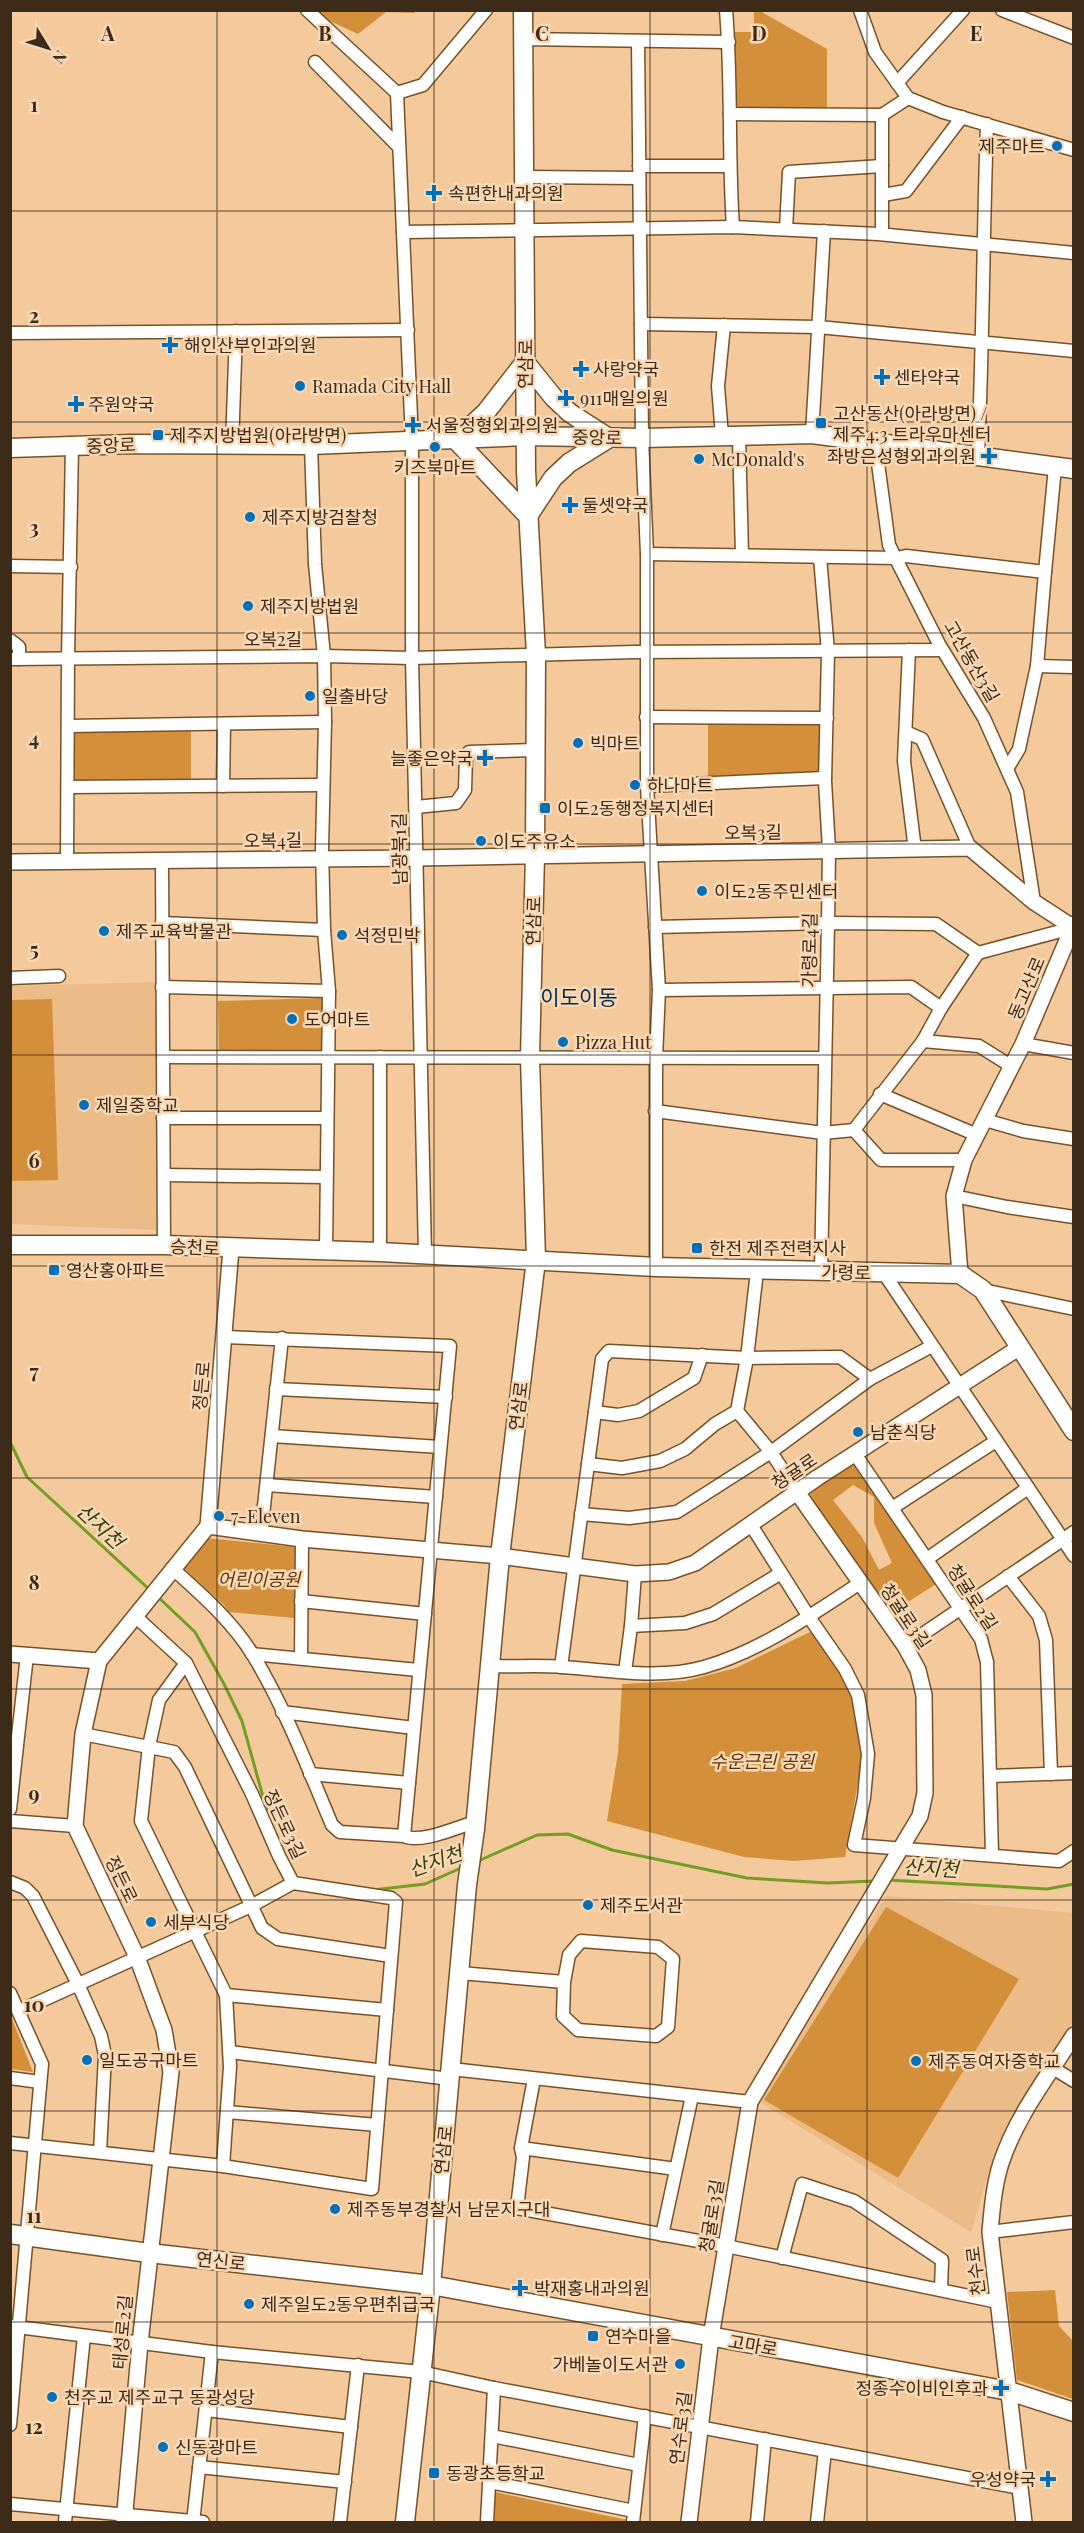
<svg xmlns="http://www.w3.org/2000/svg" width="1084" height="2533" font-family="'Playfair Display','Noto Sans KR',serif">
	<rect width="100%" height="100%" fill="#f4c99c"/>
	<g fill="#ebbb88">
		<polygon points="157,982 158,1230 11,1224 11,986"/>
		<polygon points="886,1896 1073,1913 1073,2021 996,2146 971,2232 758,2101"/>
	</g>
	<g fill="#d48f3a" fill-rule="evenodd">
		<polygon points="308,11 416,11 414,13 386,12 358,34"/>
		<polygon points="754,11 760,11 827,49 827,109 740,108 734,102 734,32 754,32"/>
		<polygon points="820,722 821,776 708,777 708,723"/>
		<polygon points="191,727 191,779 72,781 72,729"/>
		<polygon points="322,998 323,1053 219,1055 218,1001"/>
		<polygon points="52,999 58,1180 11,1181 11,1000"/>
		<path d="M853,1461L936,1584L894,1611L870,1582L812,1499L810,1490ZM853,1485L874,1497V1523L892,1563L879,1570L862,1537L833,1500Z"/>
		<polygon points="206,1538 295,1547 294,1618 229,1612 223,1604 184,1568"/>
		<polygon points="814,1630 849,1687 863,1754 845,1857 794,1861 744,1857 607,1821 618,1753 622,1684 685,1681 736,1668"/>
		<polygon points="886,1907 1019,1979 898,2178 764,2100"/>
		<polygon points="10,2016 11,2016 33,2072 11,2069"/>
		<polygon points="1055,2290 1059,2326 1073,2341 1073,2399 1017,2380 1007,2292"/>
		<polygon points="495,2492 627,2520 627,2522 492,2522"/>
	</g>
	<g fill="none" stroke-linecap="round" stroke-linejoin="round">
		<g stroke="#729e23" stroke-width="3">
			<polyline points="10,1442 27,1477 150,1590"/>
			<polyline points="157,1596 195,1632 224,1684 242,1721 270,1822"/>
			<polyline points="476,1862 537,1835 568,1834 612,1850 747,1878 828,1883 875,1881"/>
			<polyline points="888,1880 1047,1889 1074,1884"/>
			<polyline points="373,1890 425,1884 461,1868"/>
		</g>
		<defs>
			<g id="minor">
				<polyline points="307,10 397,93 423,85 486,10"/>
				<path d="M726,10C732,82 728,155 733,227"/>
				<polyline points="860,10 875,52 908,98 943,112 1074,150"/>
				<polyline points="1002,10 1074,38"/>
				<polyline points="522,39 729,42"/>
				<polyline points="638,41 642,438 647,554 647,786 659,990 656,1058 656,1267"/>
				<polyline points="315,62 399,147"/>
				<polyline points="897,83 963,10"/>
				<polyline points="397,93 412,441 412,658 425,1255"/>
				<polyline points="730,114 882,115"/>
				<polyline points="882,115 908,98"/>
				<polyline points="639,166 729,166"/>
				<polyline points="523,177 639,178"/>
				<polyline points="883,195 906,191 962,117"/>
				<polyline points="786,229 789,172 882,166"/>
				<polyline points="403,232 733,227 878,234 1074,253"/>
				<polyline points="882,234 882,115"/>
				<polyline points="641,324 818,327 1074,351"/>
				<polyline points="10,333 408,330"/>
				<polyline points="812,434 824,231"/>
				<polyline points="722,436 718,386 724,325"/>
				<polyline points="739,436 742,555"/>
				<polyline points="875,441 889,545 939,644 984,718 1017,792 1034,902"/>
				<polyline points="311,445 315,564 324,656 325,722 322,849 324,930 329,991 326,1251"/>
				<polyline points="232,446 236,331"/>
				<path d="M978,456C983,345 983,235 987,124"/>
				<polyline points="647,554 897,558 906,556 1045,572 1037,666 1019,749 1007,769"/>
				<polyline points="820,557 828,652 825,781 829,850 828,923 821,1272"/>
				<polyline points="10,566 71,567"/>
				<polyline points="1045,572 1055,467"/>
				<polyline points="10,640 19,647 19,659"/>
				<polyline points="909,650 904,761 915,850"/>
				<polyline points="10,659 324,656 412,658 634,652 942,650"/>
				<polyline points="1037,666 1074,667"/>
				<polyline points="646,717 827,718"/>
				<polyline points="68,726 325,722"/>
				<polyline points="906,732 922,739 970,848"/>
				<polyline points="223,786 224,724"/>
				<polyline points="647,786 825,778"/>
				<polyline points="68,787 323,785"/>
				<polyline points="416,807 456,803 465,790 466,756 469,752 536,750"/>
				<polyline points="67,861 68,658 72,446"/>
				<polyline points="162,861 164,1245"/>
				<polyline points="162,923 324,930"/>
				<polyline points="655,927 828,923 936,924 978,953 1072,928"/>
				<polyline points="10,978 59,976"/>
				<polyline points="162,987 329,991"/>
				<polyline points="659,990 911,987 941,1008"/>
				<polyline points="923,1041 979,1046 1011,1066"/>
				<polyline points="1023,1044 1074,1053"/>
				<polyline points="163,1057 824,1058"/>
				<polyline points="880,1094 977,1135"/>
				<polyline points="655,1111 823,1133 854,1130"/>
				<polyline points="163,1118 327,1118"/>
				<polyline points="985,1120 1023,1131 1074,1139"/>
				<polyline points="964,1160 881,1160 854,1130 923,1041 941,1008 978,953"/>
				<polyline points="164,1175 326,1177"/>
				<polyline points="954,1196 1007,1207 1074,1217"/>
				<polyline points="380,1252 380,1057"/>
				<polyline points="883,1272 1074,1556"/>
				<polyline points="983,1290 1074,1309"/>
				<polyline points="276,1389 446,1397"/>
				<polyline points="737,1411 771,1452 797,1492"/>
				<polyline points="595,1412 618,1415 639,1411 694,1378 702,1355"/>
				<polyline points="272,1436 440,1447"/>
				<polyline points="855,1454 981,1639 987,1662 992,1855"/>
				<polyline points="588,1464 622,1468 660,1461 685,1449 715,1424 737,1411 747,1358 757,1271"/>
				<polyline points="267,1485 436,1497"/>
				<polyline points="892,1508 996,1441"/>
				<polyline points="581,1514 629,1518 677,1512 771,1452 870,1379 932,1346"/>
				<polyline points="751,1525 809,1617 845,1669 858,1695 868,1754 864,1798 854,1845 1059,1861 1074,1851"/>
				<polyline points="261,1534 282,1338"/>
				<polyline points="927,1559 1028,1488"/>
				<path d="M172,1568C201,1594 232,1621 253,1655C285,1708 308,1768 332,1825L340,1832L404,1836L450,1346L225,1337"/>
				<polyline points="1008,1576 1039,1616 1046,1640 1051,1774"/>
				<polyline points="301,1601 425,1614"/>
				<polyline points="631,1626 685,1623 713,1614 781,1573"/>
				<polyline points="905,1646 1074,1532"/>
				<polyline points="252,1654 418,1670"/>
				<polyline points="301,1658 302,1539"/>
				<polyline points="186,1663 159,1700 149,1746 141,1821 226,1995 230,2067 223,2166"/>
				<path d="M490,1666C514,1667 539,1665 563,1667C608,1670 659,1680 704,1667C759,1652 813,1614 860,1583"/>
				<polyline points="561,1667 602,1359 609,1351 747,1358 840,1357 870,1379"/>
				<polyline points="625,1672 631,1626 635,1574"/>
				<polyline points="282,1712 414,1728"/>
				<polyline points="83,1734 174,1752 185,1767 262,1928 278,1939 391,1956"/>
				<polyline points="310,1774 409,1783"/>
				<polyline points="990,1776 1074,1773"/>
				<polyline points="10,1809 27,1655"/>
				<polyline points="10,1821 75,1826"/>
				<path d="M404,1836C421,1844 457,1827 475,1822"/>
				<polyline points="10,1882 25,1888 33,1896 78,1984 101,2036 105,2055 100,2152"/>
				<polyline points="460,1973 564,1982 563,2016 578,2030 656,2036 668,2027 673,1959 658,1947 581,1941 569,1955 564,1982"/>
				<polyline points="10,1993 42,2064 10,2425"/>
				<polyline points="226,1995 387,2010"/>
				<polyline points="19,2011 251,1906 293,1883"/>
				<polyline points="230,2052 450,2079"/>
				<polyline points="1053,2068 1074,2081"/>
				<polyline points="451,2069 750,2102"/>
				<polyline points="10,2078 40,2082"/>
				<polyline points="534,2079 521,2148 523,2157 517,2208 726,2246 998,2302"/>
				<polyline points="227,2112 377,2125"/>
				<polyline points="10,2143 223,2166 372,2189 396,1902 391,1898 293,1883 279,1856 252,1794 186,1663 135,1616"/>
				<polyline points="521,2148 676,2169"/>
				<polyline points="990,2232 1074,2222"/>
				<polyline points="662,2235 692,2096"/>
				<polyline points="782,2258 802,2184 854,2201 942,2260 941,2290"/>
				<polyline points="10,2326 212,2352 421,2372 494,2388 1020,2488"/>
				<polyline points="206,2410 351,2427"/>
				<polyline points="492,2436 639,2465"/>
				<polyline points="199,2467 345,2482"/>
				<polyline points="490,2482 634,2511"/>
				<polyline points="10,2504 203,2522"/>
				<polyline points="65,2522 84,2336"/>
				<polyline points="193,2522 212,2352"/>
				<polyline points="340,2522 358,2365"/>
				<polyline points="487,2522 494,2388"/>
				<polyline points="633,2522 645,2416"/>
				<polyline points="757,2522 765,2439"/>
				<polyline points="817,2522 825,2451"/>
			</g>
			<g id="tertiary">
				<polyline points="10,862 418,858 970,848 1034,902 1074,928"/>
				<polyline points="960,1274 954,1196 964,1160 1023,1044 1074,924"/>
				<polyline points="208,1526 231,1249"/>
				<polyline points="10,1654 99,1661"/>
				<polyline points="124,2522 140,2343 171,2072 164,2030 137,1957 75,1826 83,1734 99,1661 208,1526 302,1539 500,1556 635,1574 669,1572 695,1563 817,1478 1020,1347"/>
				<polyline points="689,2522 711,2337 750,2102 920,1816 925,1793 924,1695 918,1670 905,1646 797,1492"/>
				<path d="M1024,2522L990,2232C992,2209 994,2185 1001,2163C1016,2117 1048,2076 1074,2035"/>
			</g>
			<g id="secondary">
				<polygon points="525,362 554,398 570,413 609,438 569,463 553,478 528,516 456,440 486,412"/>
				<polyline points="10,448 132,444 311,445 526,436 642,438 812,434 1074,469"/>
				<polyline points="10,1245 164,1245 380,1252 656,1267 960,1274 983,1290 1074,1431"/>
				<polyline points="10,2234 149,2253 431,2285 1009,2391 1074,2412"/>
				<polyline points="405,2522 431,2285 467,1885 475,1829 500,1556 536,1260 530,1057 535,855 536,655 526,471 523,10"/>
			</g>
		</defs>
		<use href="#minor" stroke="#775228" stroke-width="15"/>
		<use href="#tertiary" stroke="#775228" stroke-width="18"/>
		<use href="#secondary" stroke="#775228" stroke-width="21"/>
		<use href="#minor" stroke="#fff" stroke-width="12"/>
		<use href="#tertiary" stroke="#fff" stroke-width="15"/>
		<use href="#secondary" stroke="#fff" stroke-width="18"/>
	</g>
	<path fill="none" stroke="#3c2b19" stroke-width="1.5" stroke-opacity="0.55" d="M217,10V2522M434,10V2522M650,10V2522M867,10V2522M10,211H1074M10,422H1074M10,633H1074M10,844H1074M10,1055H1074M10,1266H1074M10,1478H1074M10,1689H1074M10,1900H1074M10,2111H1074M10,2322H1074"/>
	<g fill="#0070bb" stroke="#fbd8b4" stroke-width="2">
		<circle cx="1057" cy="146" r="6"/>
		<path d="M431 184h6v6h6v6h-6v6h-6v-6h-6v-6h6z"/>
		<path d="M167 336h6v6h6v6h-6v6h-6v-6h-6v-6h6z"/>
		<path d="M578 360h6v6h6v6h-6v6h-6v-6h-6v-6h6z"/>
		<path d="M879 368h6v6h6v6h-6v6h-6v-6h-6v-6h6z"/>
		<circle cx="300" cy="386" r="6"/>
		<path d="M563 389h6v6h6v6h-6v6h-6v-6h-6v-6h6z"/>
		<path d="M73 395h6v6h6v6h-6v6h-6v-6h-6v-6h6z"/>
		<rect x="815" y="417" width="12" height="12" rx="3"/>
		<path d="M410 416h6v6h6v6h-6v6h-6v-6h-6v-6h6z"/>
		<rect x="152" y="429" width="12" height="12" rx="3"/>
		<circle cx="435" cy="447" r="6"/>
		<path d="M986 447h6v6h6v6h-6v6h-6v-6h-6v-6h6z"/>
		<circle cx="699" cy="459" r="6"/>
		<path d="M567 496h6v6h6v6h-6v6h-6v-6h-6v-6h6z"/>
		<circle cx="250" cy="517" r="6"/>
		<circle cx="248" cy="606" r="6"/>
		<circle cx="310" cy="696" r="6"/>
		<circle cx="578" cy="743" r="6"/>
		<path d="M482 749h6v6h6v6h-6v6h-6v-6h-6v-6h6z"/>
		<circle cx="635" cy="785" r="6"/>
		<rect x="539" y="802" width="12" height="12" rx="3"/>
		<circle cx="481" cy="841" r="6"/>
		<circle cx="702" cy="891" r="6"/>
		<circle cx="104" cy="931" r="6"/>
		<circle cx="342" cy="935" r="6"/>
		<circle cx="292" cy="1019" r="6"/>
		<circle cx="563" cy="1042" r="6"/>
		<circle cx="84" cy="1105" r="6"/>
		<rect x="691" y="1242" width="12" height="12" rx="3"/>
		<rect x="48" y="1264" width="12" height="12" rx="3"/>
		<circle cx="858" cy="1432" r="6"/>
		<circle cx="219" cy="1516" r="6"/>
		<circle cx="588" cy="1905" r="6"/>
		<circle cx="151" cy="1922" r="6"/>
		<circle cx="87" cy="2060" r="6"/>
		<circle cx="916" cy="2061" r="6"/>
		<circle cx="335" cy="2209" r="6"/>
		<path d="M517 2279h6v6h6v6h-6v6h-6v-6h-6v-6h6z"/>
		<circle cx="249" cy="2304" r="6"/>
		<rect x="587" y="2330" width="12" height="12" rx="3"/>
		<circle cx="680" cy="2364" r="6"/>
		<path d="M998 2379h6v6h6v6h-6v6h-6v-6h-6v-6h6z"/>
		<circle cx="52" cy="2397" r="6"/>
		<circle cx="163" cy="2447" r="6"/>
		<rect x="428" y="2467" width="12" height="12" rx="3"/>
		<path d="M1045 2470h6v6h6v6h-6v6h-6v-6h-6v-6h6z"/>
	</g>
	<g text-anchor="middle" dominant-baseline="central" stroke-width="5" stroke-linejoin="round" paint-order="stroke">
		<g font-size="18" fill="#3c2b19" stroke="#fbd8b4" text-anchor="start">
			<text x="1045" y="146" text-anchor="end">제주마트</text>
			<text x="448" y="193">속편한내과의원</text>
			<text x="184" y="345">해인산부인과의원</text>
			<text x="593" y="369">사랑약국</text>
			<text x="894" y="377">센타약국</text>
			<text x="312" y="386">Ramada City Hall</text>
			<text x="580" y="398">911매일의원</text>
			<text x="88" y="404">주원약국</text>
			<text x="833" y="413">고산동산(아라방면) /<tspan x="833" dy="21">제주4.3 트라우마센터</tspan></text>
			<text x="426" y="425">서울정형외과의원</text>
			<text x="170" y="435">제주지방법원(아라방면)</text>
			<text x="976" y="456" text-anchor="end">좌방은성형외과의원</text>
			<text x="711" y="459">McDonald's</text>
			<text x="435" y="467" text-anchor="middle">키즈북마트</text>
			<text x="582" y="505">둘셋약국</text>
			<text x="262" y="517">제주지방검찰청</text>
			<text x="260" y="606">제주지방법원</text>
			<text x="322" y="696">일출바당</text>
			<text x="590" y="743">빅마트</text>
			<text x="473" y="758" text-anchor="end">늘좋은약국</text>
			<text x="647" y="785">하나마트</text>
			<text x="557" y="808">이도2동행정복지센터</text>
			<text x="493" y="841">이도주유소</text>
			<text x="714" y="891">이도2동주민센터</text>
			<text x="116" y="931">제주교육박물관</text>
			<text x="354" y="935">석정민박</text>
			<text x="304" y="1019">도어마트</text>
			<text x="575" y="1042">Pizza Hut</text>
			<text x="96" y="1105">제일중학교</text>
			<text x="709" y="1248">한전 제주전력지사</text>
			<text x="66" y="1270">영산홍아파트</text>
			<text x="870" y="1432">남춘식당</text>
			<text x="231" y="1516">7-Eleven</text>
			<text x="600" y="1905">제주도서관</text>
			<text x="163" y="1922">세부식당</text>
			<text x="99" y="2060">일도공구마트</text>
			<text x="928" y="2061">제주동여자중학교</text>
			<text x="347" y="2209">제주동부경찰서 남문지구대</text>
			<text x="534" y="2288">박재홍내과의원</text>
			<text x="261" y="2304">제주일도2동우편취급국</text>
			<text x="605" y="2336">연수마을</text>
			<text x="668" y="2364" text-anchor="end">가베놀이도서관</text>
			<text x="988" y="2388" text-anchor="end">정종수이비인후과</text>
			<text x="64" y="2397">천주교 제주교구 동광성당</text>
			<text x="175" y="2447">신동광마트</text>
			<text x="446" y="2473">동광초등학교</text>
			<text x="1036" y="2479" text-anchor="end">우성약국</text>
		</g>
		<g font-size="18" fill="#3c2b19" stroke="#fbd8b4">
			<text transform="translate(525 364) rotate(-89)">연삼로</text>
			<text transform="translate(597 437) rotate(1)">중앙로</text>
			<text transform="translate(111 445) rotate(-2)">중앙로</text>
			<text x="273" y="639">오복2길</text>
			<text transform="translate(972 661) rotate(60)">고산동산3길</text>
			<text transform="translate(753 832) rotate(-1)">오복3길</text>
			<text transform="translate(273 840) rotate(-1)">오복4길</text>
			<text transform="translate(399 849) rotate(-91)">남광북1길</text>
			<text transform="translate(533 921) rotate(-88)">연삼로</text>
			<text transform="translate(809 950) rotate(-89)">가령로4길</text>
			<text transform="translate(1026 988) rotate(-67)">동고산로</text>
			<text transform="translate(195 1247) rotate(3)">승천로</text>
			<text transform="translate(846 1272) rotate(1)">가령로</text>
			<text transform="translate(201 1386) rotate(-85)">정든로</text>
			<text transform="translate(518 1406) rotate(-83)">연삼로</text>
			<text transform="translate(794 1471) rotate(-34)">청귤로</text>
			<text transform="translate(973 1597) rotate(57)">청귤로2길</text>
			<text transform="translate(906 1616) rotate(56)">청귤로3길</text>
			<text transform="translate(285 1824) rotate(65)">정든로3길</text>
			<text transform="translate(122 1879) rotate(64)">정든로</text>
			<text transform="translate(443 2150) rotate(-84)">연삼로</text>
			<text transform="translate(711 2216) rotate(-81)">청귤로3길</text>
			<text transform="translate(221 2261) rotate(6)">연신로</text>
			<text transform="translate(975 2271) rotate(-97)">천수로</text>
			<text transform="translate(122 2332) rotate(-85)">태성로2길</text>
			<text transform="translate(753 2345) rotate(10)">고마로</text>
			<text transform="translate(680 2428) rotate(-83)">연수로3길</text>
		</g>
		<g font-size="18" font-style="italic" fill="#59370b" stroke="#fbd8b4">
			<text x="259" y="1579">어린이공원</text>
			<text x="762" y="1761">수운근린 공원</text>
		</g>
		<g font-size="20" font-style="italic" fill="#2e4112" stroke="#fbd8b4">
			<text transform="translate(101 1525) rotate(43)">산지천</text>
			<text transform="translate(435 1860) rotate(-19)">산지천</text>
			<text transform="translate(931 1867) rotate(3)">산지천</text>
		</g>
		<g font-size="21" fill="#002b4f" stroke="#fbd8b4">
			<text x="579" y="996">이도이동</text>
		</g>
	</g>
	<g font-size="20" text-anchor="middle" font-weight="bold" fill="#3c2b19" stroke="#fbd8b4" stroke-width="5" stroke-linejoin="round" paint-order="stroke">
		<text x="108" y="41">A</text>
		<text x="325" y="41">B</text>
		<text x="542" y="41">C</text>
		<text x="759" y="41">D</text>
		<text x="976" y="41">E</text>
		<text x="34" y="112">1</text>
		<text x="34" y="323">2</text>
		<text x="34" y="535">3</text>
		<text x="34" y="746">4</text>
		<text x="34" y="957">5</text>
		<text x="34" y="1168">6</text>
		<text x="34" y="1379">7</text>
		<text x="34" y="1590">8</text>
		<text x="34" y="1801">9</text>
		<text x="34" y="2012">10</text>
		<text x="34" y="2223">11</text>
		<text x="34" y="2434">12</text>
	</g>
	<rect width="1084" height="2533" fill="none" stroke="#3c2b19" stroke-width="24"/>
	<g transform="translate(48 48) rotate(128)" stroke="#fbd8b4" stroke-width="4.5" paint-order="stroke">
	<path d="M0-4.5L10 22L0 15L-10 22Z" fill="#3c2b19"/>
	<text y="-9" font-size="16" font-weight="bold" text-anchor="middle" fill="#3c2b19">N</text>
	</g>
</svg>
